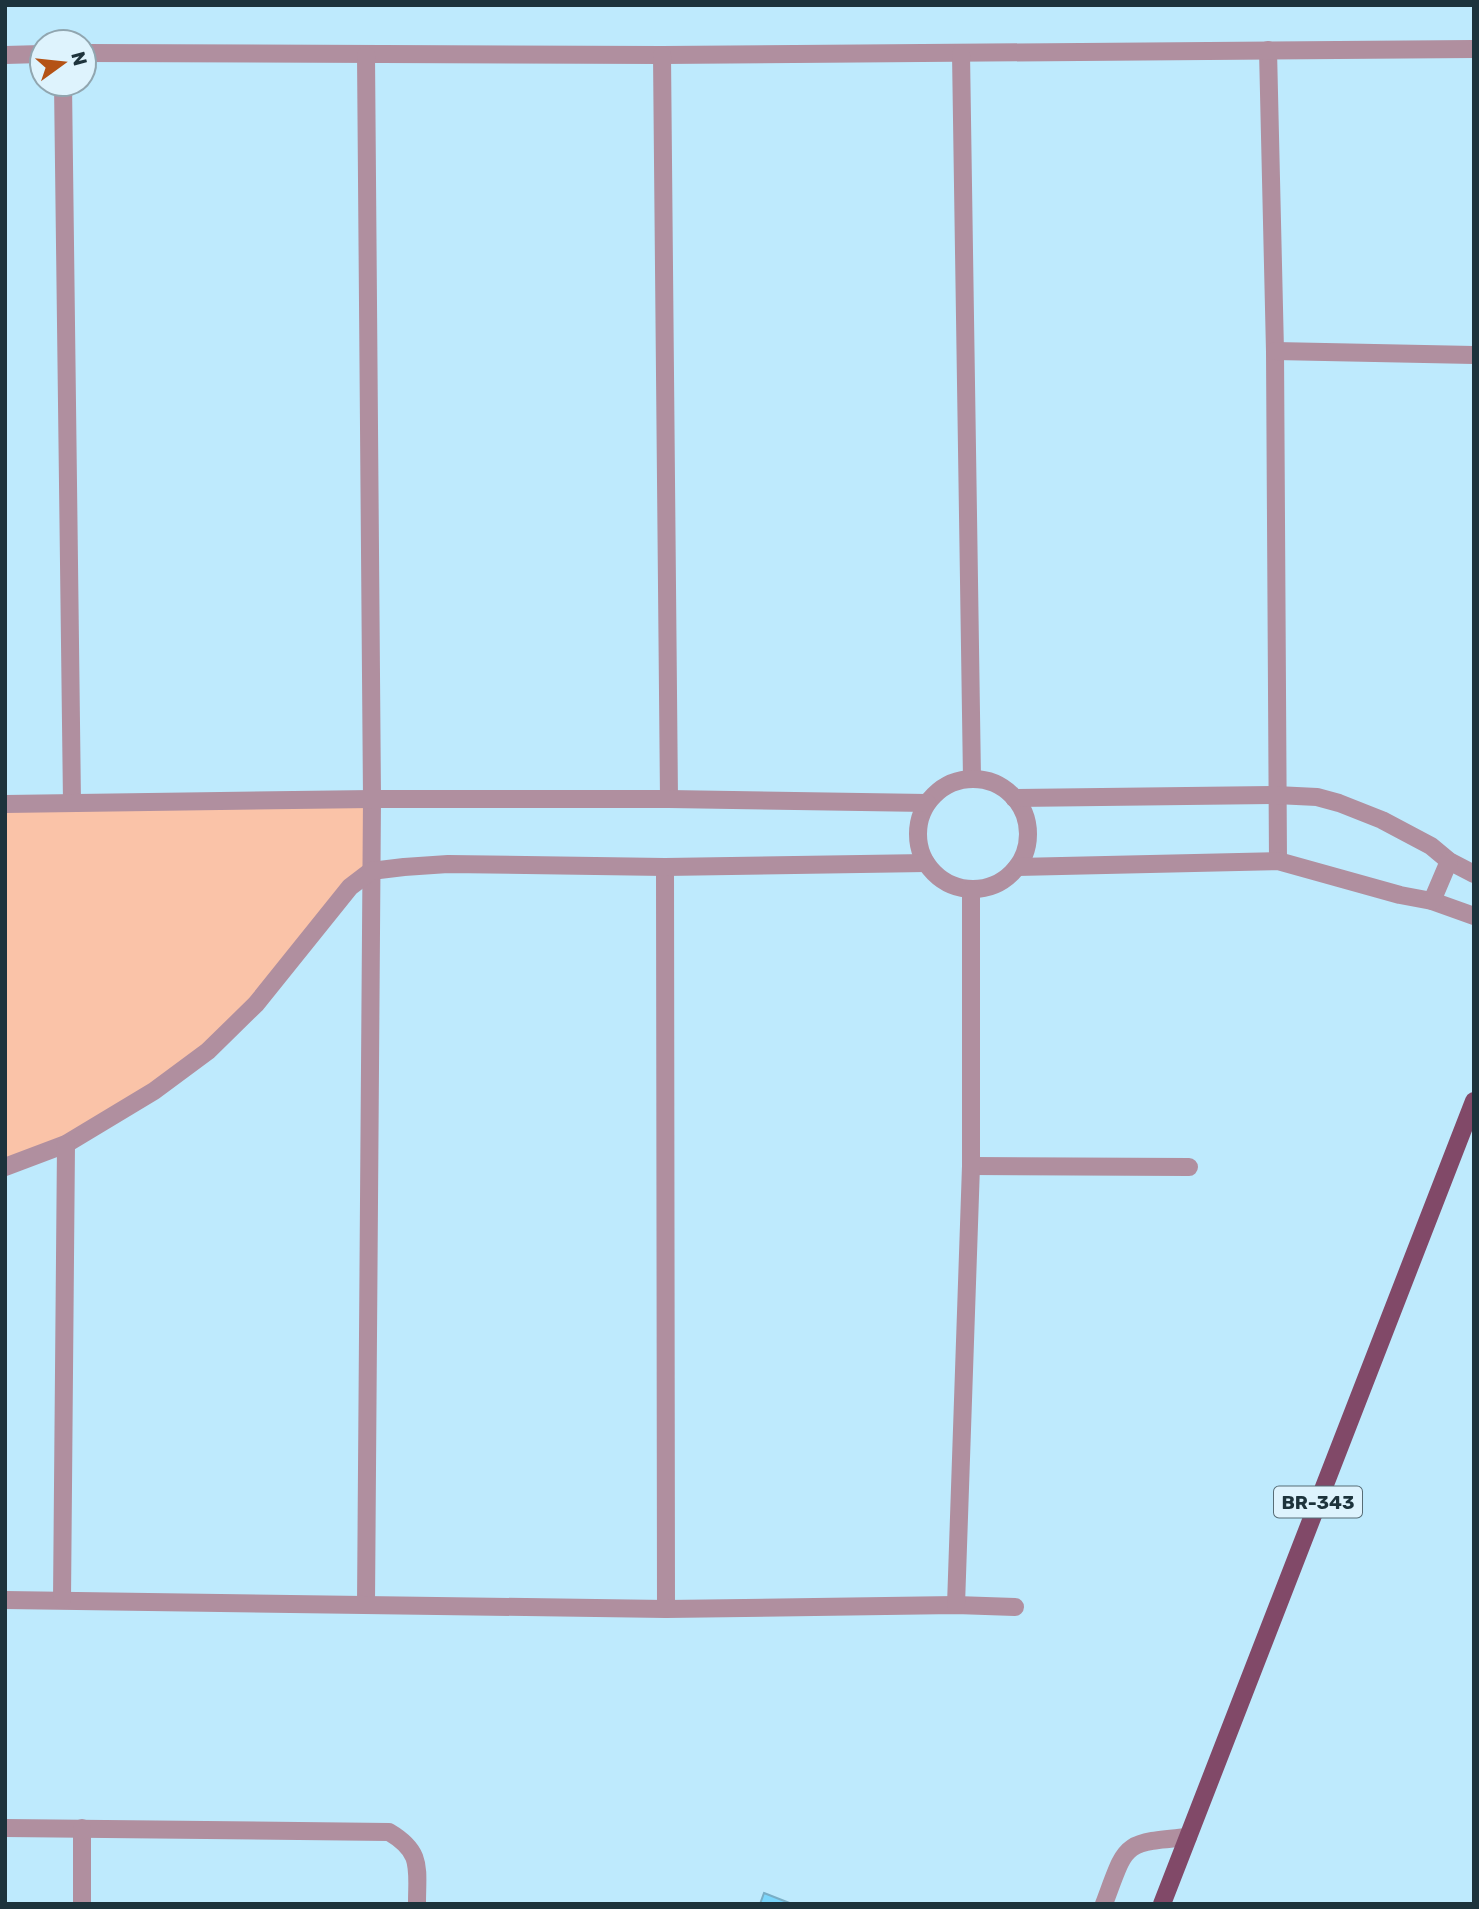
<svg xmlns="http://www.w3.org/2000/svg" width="1479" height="1909" font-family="Rubik,sans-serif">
	<rect width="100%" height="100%" fill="#beeafd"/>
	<polygon fill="#fac3a8" points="372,799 371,871 256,1004 154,1091 5,1167 5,804"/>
	<polygon fill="#7bd6fb" stroke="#79aec6" stroke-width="2" points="764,1893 792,1904 760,1904"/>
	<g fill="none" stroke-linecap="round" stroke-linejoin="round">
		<g stroke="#b08f9f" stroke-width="18">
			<polyline points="1268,50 1275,351 1278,861"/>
			<polyline points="84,53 662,55 1474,49"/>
			<polyline points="961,53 972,779"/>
			<polyline points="5,55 42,54"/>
			<polyline points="366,55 372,799 366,1604"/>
			<polyline points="662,55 669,799"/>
			<polyline points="63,84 72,803"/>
			<polyline points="1275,351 1474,355"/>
			<circle cx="973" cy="834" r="55"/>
			<polyline points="1014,798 1276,795 1317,797 1339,803 1382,820 1431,846 1449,861 1474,874"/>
			<polyline points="5,804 372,799 669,799 927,803"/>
			<polyline points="665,867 666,1609"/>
			<polyline points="1017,867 1278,861 1400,895 1432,901 1474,916"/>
			<polyline points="1432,901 1449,861"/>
			<polyline points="971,1166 1189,1167"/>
			<polyline points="5,1167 66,1144 154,1091 208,1051 256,1004 350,887 371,871 404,867 448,864 665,867 926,863"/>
			<polyline points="5,1600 666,1609 956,1605 1015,1607"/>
			<polyline points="62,1600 66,1144"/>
			<polyline points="956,1605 971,1166 971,890"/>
			<path d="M5,1828L389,1832C423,1852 417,1868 417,1904"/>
			<polyline points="82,1904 82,1828"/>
			<path d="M1104,1904C1127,1843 1121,1843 1188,1837"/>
		</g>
		<polyline stroke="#814968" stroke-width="18" points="1162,1904 1474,1101"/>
	</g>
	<g text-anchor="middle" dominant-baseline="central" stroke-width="5" stroke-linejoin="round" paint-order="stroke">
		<rect fill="#def3fd" stroke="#576d76" stroke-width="2" x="1274" y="1486.5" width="88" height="31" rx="5"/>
		<g font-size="19" font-weight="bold" fill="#1d333c">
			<text x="1318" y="1502">BR-343</text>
		</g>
	</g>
	<rect width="1479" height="1909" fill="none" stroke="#1d333c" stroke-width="14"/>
	<g transform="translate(63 63) rotate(75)"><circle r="33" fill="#def3fd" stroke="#91a6b0" stroke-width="2"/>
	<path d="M0-5L12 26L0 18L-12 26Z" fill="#b45215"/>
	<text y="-10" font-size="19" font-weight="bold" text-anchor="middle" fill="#1d333c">N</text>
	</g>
</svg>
